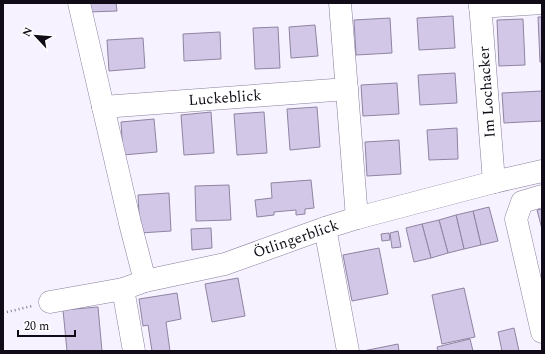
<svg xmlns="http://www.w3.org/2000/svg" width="545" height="354" font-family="Spectral,serif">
	<rect width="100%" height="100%" fill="#f6f2ff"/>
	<g fill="#d3c7e7" stroke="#8f84a2">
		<polygon points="87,3 116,3 117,11 88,12"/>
		<polygon points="453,16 455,48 419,50 417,18"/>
		<polygon points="538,17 542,17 542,62 540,62"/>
		<polygon points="390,18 392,53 356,55 354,20"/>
		<polygon points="523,19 525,65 499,66 497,20"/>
		<polygon points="315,25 318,56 291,58 289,27"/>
		<polygon points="278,27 280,68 255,69 253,28"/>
		<polygon points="220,32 221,59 184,61 183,34"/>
		<polygon points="143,38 145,68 109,71 107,40"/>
		<polygon points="455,73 457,103 420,105 418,75"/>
		<polygon points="397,83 399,114 363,116 361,85"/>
		<polygon points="542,91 542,121 504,123 502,93"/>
		<polygon points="317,107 320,147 290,150 287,109"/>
		<polygon points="211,112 214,153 184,155 181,115"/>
		<polygon points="264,112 267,153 237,155 234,114"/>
		<polygon points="154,119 157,152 123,155 121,122"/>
		<polygon points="457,128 458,159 429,160 427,130"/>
		<polygon points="399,140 401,174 367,176 365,142"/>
		<polygon points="311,180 314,208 305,209 305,214 296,215 296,210 274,212 274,215 257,217 255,200 272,198 271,183"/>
		<polygon points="229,185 231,220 196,221 195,186"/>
		<polygon points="169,193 171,231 140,233 138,195"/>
		<polygon points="489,207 498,241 481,245 473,211"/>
		<polygon points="542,209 542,229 537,210"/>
		<polygon points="473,211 481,245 464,249 456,215"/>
		<polygon points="456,215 464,249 448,253 439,220"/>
		<polygon points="439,220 448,253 431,258 422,224"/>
		<polygon points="422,224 431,258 414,262 406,228"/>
		<polygon points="211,228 212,248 192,250 191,229"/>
		<polygon points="398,231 401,247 392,248 390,233"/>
		<polygon points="389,233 390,240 382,241 381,234"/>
		<polygon points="379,248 388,294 352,301 343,255"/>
		<polygon points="238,278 245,316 212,322 205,284"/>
		<polygon points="464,288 475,337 442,344 432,295"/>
		<polygon points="177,293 181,319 166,322 170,351 152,351 148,325 143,326 139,299"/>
		<polygon points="98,307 102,351 67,351 63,310"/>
		<polygon points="514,328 519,351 502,351 498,332"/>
		<polygon points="470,339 473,351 438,351 437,347"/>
		<polygon points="398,344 399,351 363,351"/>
	</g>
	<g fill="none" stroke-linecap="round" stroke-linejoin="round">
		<defs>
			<g id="minor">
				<polyline points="79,3 130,223 145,281"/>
				<polyline points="340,3 357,218"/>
				<polyline points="480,3 494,182"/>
				<polyline points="480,7 542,3"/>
				<polyline points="103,107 347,89"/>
				<polyline points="542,196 522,202 516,219 542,332"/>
				<polyline points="325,228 348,351"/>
				<polyline points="123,289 134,351"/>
				<polyline points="50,302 123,289 145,281 225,264 325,228 357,218 494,182 542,171"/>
			</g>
		</defs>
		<use href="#minor" stroke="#8a7f9d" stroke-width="23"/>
		<polyline stroke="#837e8a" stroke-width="2.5" stroke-dasharray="1 3" stroke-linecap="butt" points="3,313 32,306"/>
		<use href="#minor" stroke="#fff" stroke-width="22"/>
	</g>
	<g text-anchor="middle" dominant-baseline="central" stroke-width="3" stroke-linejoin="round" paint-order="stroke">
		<g font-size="15" fill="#100b16" stroke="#fff">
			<text transform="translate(487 92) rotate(-94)">Im Lochacker</text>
			<text transform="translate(225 98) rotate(-4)">Luckeblick</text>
			<text transform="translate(296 239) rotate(-19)">Ötlingerblick</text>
		</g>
	</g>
	<rect width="545" height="354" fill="none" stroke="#100b16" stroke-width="8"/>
	<g transform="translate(36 36) rotate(296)" stroke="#ffffff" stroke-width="3" paint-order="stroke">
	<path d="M0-3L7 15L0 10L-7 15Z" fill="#100b16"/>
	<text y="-6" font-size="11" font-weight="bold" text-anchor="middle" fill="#100b16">N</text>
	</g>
	<path d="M18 330v6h57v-6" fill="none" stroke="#100b16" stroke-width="2"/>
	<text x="24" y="330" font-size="12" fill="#100b16" stroke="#ffffff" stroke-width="3" paint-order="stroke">20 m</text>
</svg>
